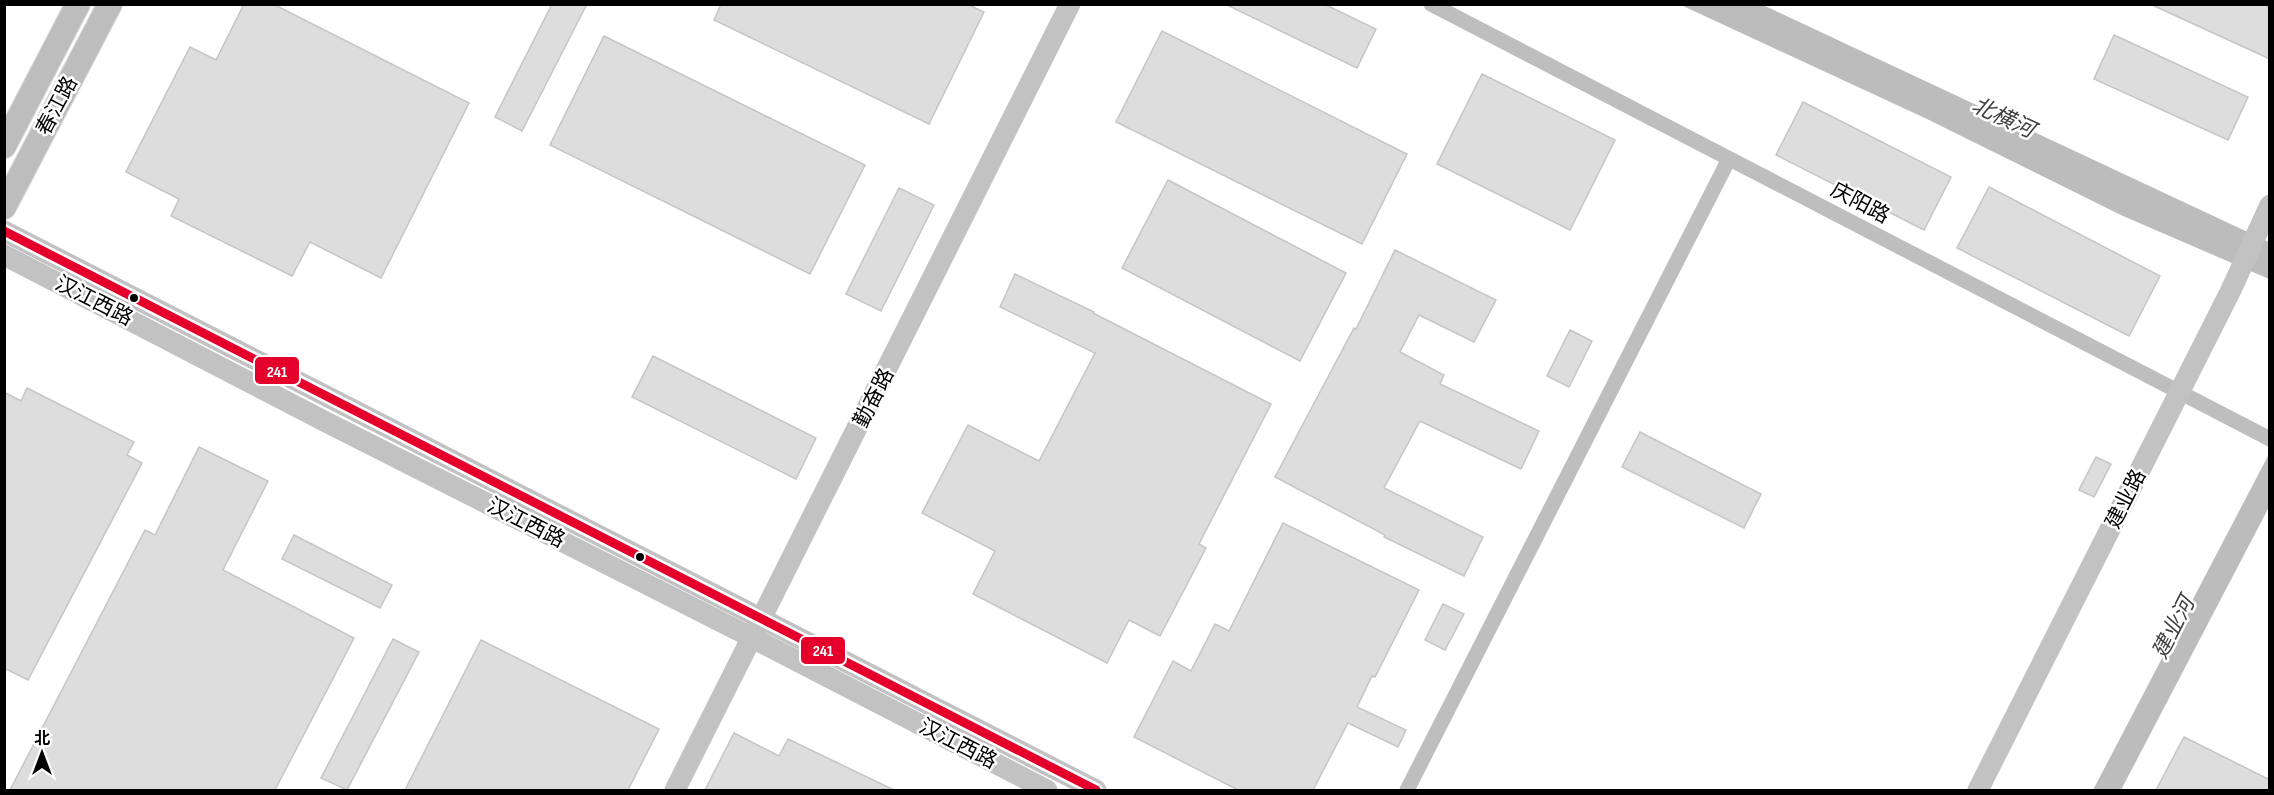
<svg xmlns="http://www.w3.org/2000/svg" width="2274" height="795" font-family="'Sofia Sans Condensed','Noto Sans SC',sans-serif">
	<rect width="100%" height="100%" fill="#fff"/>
	<g fill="#bcbcbc">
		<polygon points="1681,5 1763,5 2269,242 2269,279 2123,216 1927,119"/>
		<polygon points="2269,454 2269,507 2121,790 2093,790"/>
	</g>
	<g fill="#ddd" stroke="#c5c5c5" stroke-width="1.5">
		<polygon points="244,4 273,4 469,103 381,278 310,242 292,276 171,216 179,199 126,172 190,47 216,60"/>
		<polygon points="552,4 587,4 522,131 495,117"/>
		<polygon points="721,4 967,4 984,12 929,124 714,20"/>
		<polygon points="1225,4 1324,4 1376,29 1357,68"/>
		<polygon points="2150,4 2263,4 2270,8 2270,59"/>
		<polygon points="1162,31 1407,154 1362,244 1116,122"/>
		<polygon points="2114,35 2248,97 2228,140 2094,79"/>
		<polygon points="604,36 865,165 810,274 550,145"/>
		<polygon points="1482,74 1615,140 1570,230 1437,164"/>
		<polygon points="1803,102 1951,177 1924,230 1776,155"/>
		<polygon points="1168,180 1346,273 1300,361 1122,268"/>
		<polygon points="1989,187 2160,276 2129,336 1957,248"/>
		<polygon points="899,188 934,205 881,311 846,294"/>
		<polygon points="1395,250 1496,300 1474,342 1419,315 1400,352 1444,375 1440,384 1539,431 1521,469 1420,421 1384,488 1483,537 1464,576 1384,537 1385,535 1275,477 1354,328 1356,329"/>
		<polygon points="1015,274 1094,312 1093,313 1271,404 1199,544 1206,548 1160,636 1129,620 1107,663 973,594 995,551 922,513 968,425 1039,461 1095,353 1000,307"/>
		<polygon points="1570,330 1592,341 1569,387 1547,376"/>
		<polygon points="653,356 816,438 796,479 632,397"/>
		<polygon points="27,388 134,442 127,455 142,463 28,680 4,668 4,392 21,401"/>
		<polygon points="1640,432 1761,494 1744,528 1622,467"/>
		<polygon points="199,447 268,481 223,570 354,638 275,790 10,790 145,530 155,535"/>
		<polygon points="2096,457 2111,464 2094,497 2079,490"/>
		<polygon points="1283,523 1419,590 1375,677 1372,676 1357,707 1406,730 1398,747 1348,723 1313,790 1238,790 1134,737 1173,661 1191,671 1215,624 1229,631"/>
		<polygon points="294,535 392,585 380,608 282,559"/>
		<polygon points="1443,604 1464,614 1445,650 1425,640"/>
		<polygon points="393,639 419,652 347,790 321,778"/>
		<polygon points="481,640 659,729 628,790 405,790"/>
		<polygon points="734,733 779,756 788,739 894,790 705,790"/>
		<polygon points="2184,737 2270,780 2270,790 2156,790"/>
	</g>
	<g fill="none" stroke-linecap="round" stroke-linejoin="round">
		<defs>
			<g id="primary">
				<polyline points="4,146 78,4"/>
				<polyline points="4,207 110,4"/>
			</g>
		</defs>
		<use href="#primary" stroke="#dbdbdb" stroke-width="26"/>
		<g stroke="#bebebe" stroke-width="15">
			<polyline points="1431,4 2270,439"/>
			<polyline points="1407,790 1729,159"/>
		</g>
		<g stroke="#c2c2c2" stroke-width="21">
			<polyline points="4,231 1096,790"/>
			<polyline points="4,255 326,422 739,631 1047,790"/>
			<polyline points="675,790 1070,4"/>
			<polyline points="1978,790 2179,393 2231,290 2270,205"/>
		</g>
		<use href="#primary" stroke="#bdbdbd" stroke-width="24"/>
		<defs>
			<polyline id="bus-1" points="4,231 1096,790"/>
		</defs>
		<use href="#bus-1" stroke="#fff" stroke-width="14"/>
		<use href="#bus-1" stroke="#e4002b" stroke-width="9"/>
	</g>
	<g fill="#000" stroke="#fff" stroke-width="2">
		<circle cx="134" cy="298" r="5"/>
		<circle cx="640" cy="557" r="5"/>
	</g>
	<g text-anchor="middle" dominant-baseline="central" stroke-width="5" stroke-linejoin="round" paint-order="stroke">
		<g font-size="21" fill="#000" stroke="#fff">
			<text transform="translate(57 106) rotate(-62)">春江路</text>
			<text transform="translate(1860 203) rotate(28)">庆阳路</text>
			<text transform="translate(94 301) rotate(27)">汉江西路</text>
			<text transform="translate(874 398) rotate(-63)">勤奋路</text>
			<text transform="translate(2126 499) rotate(-63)">建业路</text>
			<text transform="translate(526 523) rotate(27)">汉江西路</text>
			<text transform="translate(958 744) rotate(27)">汉江西路</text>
		</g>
		<g font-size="22" font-style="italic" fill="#414141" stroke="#fff">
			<text transform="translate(2003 118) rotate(25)">北横河</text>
			<text transform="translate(2174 628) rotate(-63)">建业河</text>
		</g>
	</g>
	<g stroke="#fff" stroke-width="2">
		<rect x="254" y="356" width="46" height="29" rx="6" fill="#e4002b"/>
		<rect x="800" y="636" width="46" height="29" rx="6" fill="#e4002b"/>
	</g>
	<g font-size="16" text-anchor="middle" font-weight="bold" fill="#fff">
		<text x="277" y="377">241</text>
		<text x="823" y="656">241</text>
	</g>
	<rect width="2274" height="795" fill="none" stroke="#000000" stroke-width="12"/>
	<g transform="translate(42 753)" stroke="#ffffff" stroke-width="4.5" paint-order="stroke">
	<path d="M0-4.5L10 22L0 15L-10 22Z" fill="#000000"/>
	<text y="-9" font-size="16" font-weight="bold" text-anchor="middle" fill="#000000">北</text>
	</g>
</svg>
